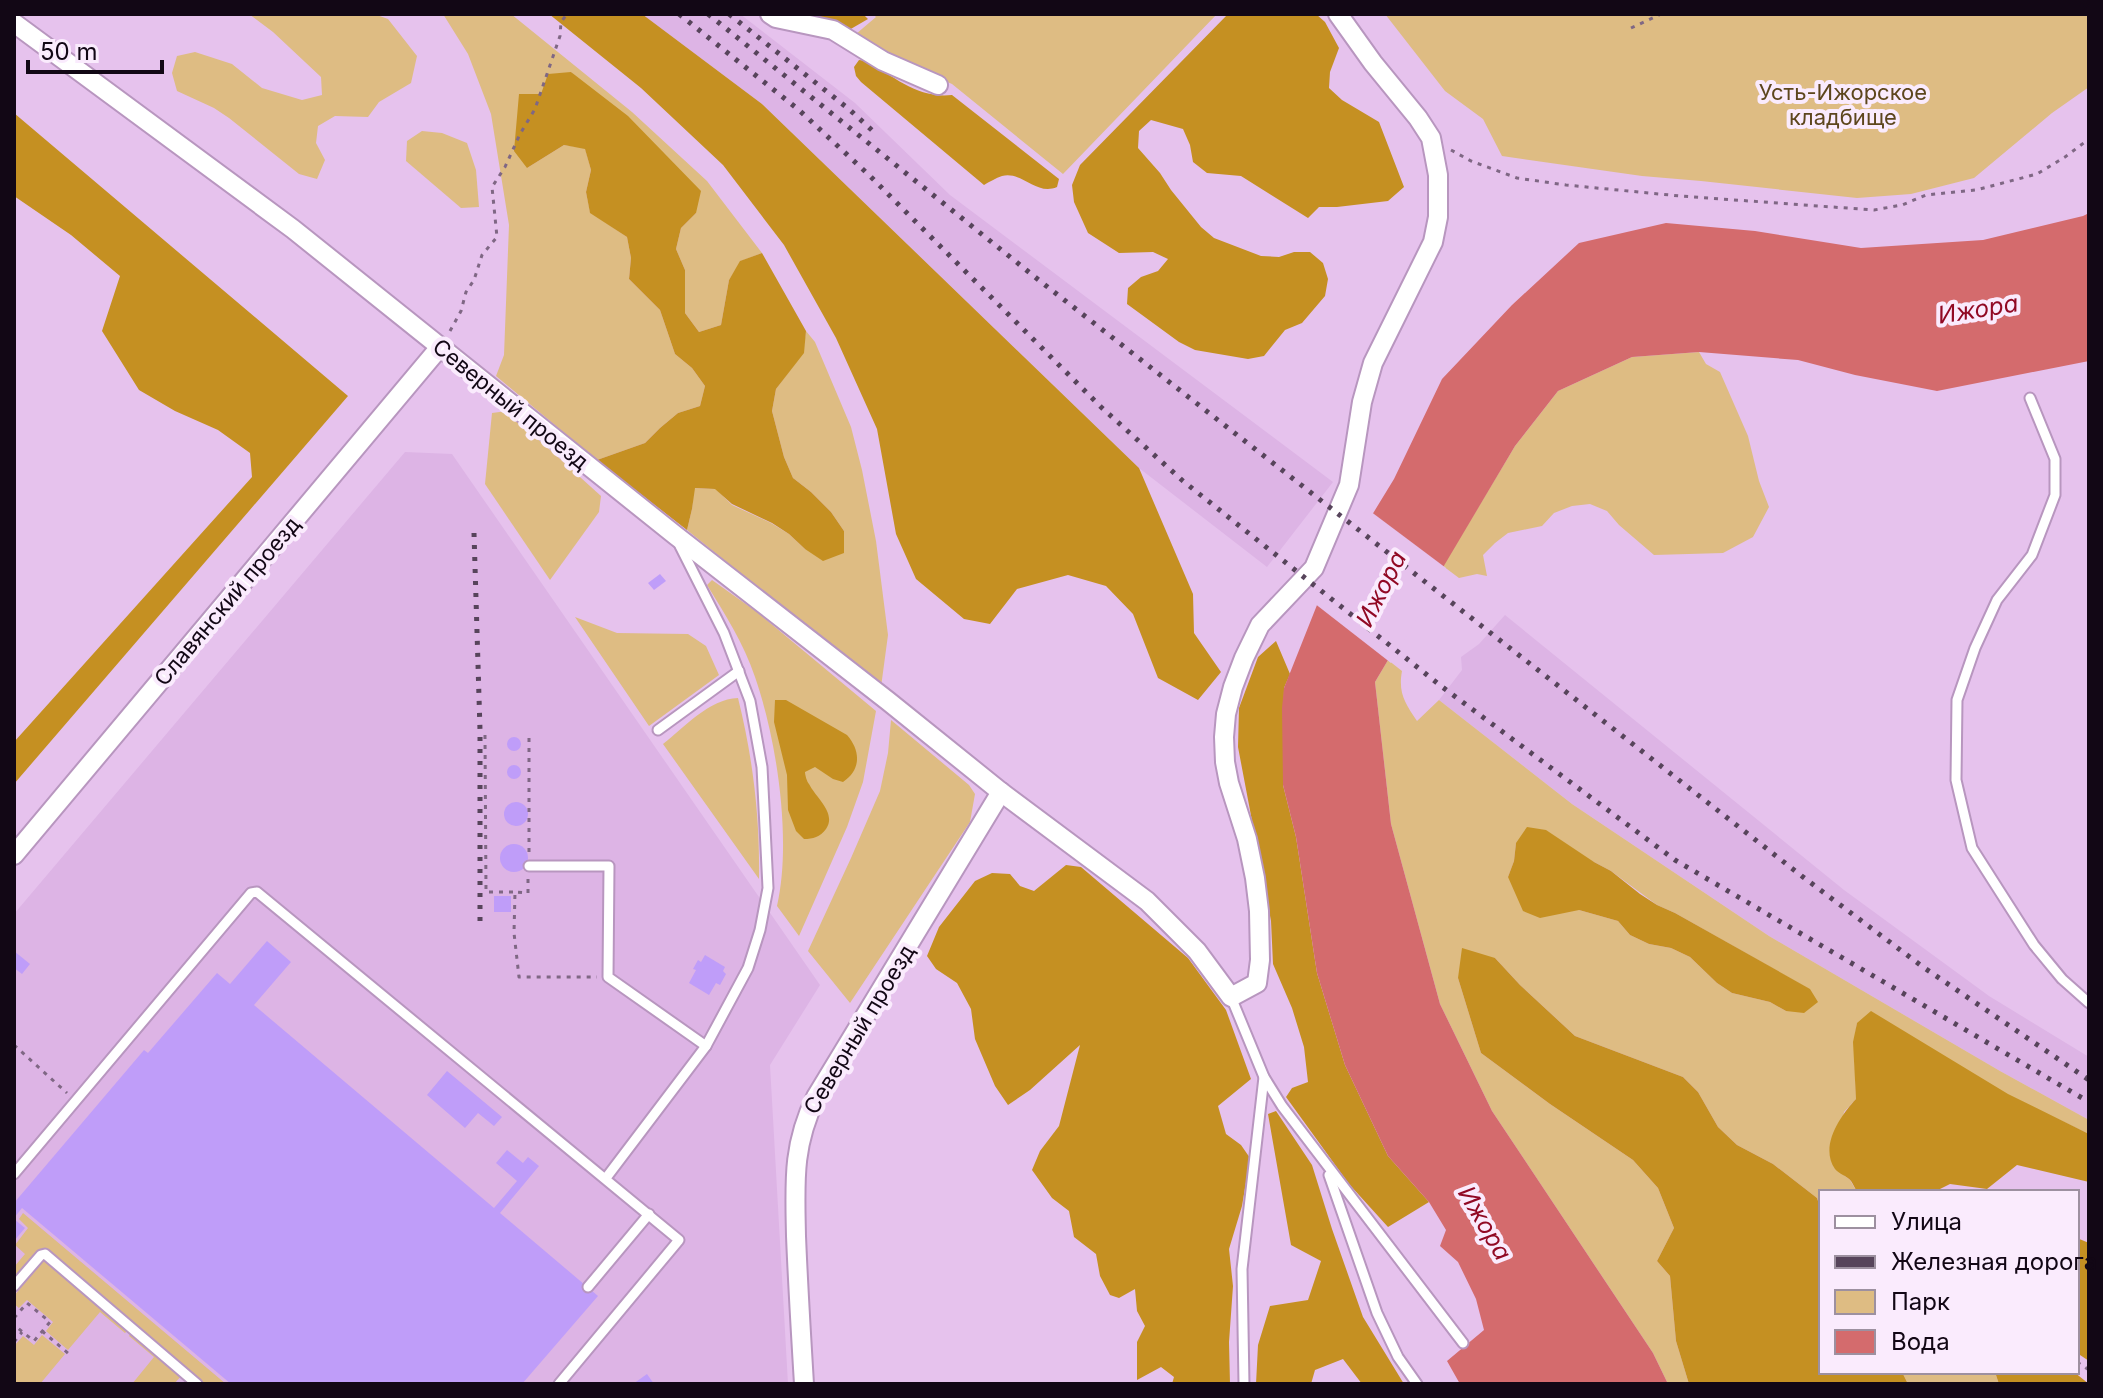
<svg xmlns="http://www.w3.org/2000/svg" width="2103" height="1398" font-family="Inter,sans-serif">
	<rect width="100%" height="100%" fill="#e6c2ed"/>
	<g fill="#ddb4e5">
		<polygon points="642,14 740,14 855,103 950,195 1333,482 1267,567 1139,468 762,104"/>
		<polygon points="405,452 452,454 820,985 770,1065 788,1384 14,1384 14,914"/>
		<polygon points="1505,615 1844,890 1989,996 2089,1057 2089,1120 2000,1071 1769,936 1572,804 1439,700 1462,670 1461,657 1479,644"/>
	</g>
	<g fill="#debc83" fill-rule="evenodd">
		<polygon points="249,14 374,14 388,19 417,56 411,83 379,102 368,117 335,116 318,126 316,143 325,160 317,179 299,174 229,118 214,108 177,91 172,73 177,56 195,52 232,64 262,88 302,100 322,95 321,77 273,32"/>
		<polygon points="443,14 511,14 632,112 707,181 762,253 741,261 729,280 721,325 699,332 685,313 685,270 676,249 681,228 696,213 571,72 527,168 564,145 585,148 591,170 586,192 590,212 627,237 631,258 629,279 660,310 675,354 692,368 705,386 700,406 678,413 660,428 645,443 597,460 496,376 504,355 509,225 491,114 468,54"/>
		<polygon points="873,14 1217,14 1063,174 952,84 890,57 856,34 876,17"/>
		<polygon points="1385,14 2089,14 2089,87 2052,113 1974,178 1911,194 1857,198 1701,181 1642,176 1502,156 1483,119 1445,91"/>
		<polygon points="422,131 442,133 467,143 476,170 479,207 461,208 406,161 407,141"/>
		<polygon points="806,331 815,342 851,427 862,470 876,541 888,635 881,687 687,530 692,509 694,488 716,489 732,505 771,523 789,534 805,549 844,553 844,531 831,512 811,492 793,478 784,457 772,411 776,389 803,353"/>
		<polygon points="1699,352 1706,364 1720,372 1748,436 1759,481 1769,507 1753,537 1723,553 1654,555 1619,525 1607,511 1590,504 1572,506 1554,513 1542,526 1508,533 1495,543 1483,555 1487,576 1477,574 1459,578 1443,566 1515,446 1558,391 1632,357"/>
		<polygon points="507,411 601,496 599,512 550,580 485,484 492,413"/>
		<path d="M712,580L757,612L876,711L863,782L847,827L799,936L777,906C792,841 777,740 755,677C744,644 725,614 707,585Z"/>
		<polygon points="575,617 617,633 688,634 706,646 719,675 649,726"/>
		<path d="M1388,660L1402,671C1398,693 1405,703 1417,721L1439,700L1572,804L1769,936L2000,1071L2089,1120V1134L1857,1023C1852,1049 1856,1073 1856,1099L1844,1112L1835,1168L1850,1180L1857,1192H1821V1210L1817,1198L1773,1164L1737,1145L1718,1127L1698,1092L1683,1077L1575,1036L1520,985L1495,958L1458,978L1481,1053L1550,1104L1633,1160L1658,1188L1674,1228L1657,1261L1670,1276L1676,1341L1689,1384H1668L1653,1353L1492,1111L1440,1004L1391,824L1375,682ZM1516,843L1594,862L1611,871L1657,905L1675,913L1809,989L1786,1011L1770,1002L1732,993L1717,983L1690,957L1671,948L1649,944L1630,935L1618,921L1579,910L1508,877L1514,861Z"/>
		<path d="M738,698C753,758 760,818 759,879L663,744C685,727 709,699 738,698Z"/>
		<polygon points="891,720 969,785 975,794 970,822 850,1003 808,951 851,858 880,791 888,753"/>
		<polygon points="23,1213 226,1384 204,1384 50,1253 14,1281 14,1267 25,1254 15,1245 28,1228 19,1219"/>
		<polygon points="43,1260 47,1260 129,1329 125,1333 100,1312 68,1350 46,1331 53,1322 27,1300 19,1308 14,1304 14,1296"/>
		<polygon points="132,1332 182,1375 174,1384 132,1384 154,1357 129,1336"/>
		<polygon points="42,1335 65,1354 40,1384 14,1384 14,1346 23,1336 34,1345"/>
		<polygon points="1902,1372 1995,1372 1999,1384 1908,1384"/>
	</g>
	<g fill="#c59022">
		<polygon points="549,14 642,14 762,104 1139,468 1193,594 1194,633 1221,672 1198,700 1158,678 1133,614 1106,586 1068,575 1017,589 990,624 964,619 916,579 896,534 877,429 836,338 784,245 723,165 641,88"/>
		<polygon points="801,14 863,14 868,19 849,30 824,19"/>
		<polygon points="1228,14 1316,14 1325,22 1339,48 1330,72 1329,88 1342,100 1379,122 1404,187 1388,201 1337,207 1319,207 1308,218 1241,176 1207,173 1193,162 1190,145 1183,129 1151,120 1139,131 1138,148 1160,173 1171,190 1201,227 1214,238 1261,256 1279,257 1294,252 1310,252 1323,263 1328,279 1325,296 1302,323 1285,330 1264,356 1248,359 1195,350 1179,342 1127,304 1128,288 1141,277 1158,271 1168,259 1153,252 1119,253 1088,233 1074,202 1072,185 1080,165"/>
		<path d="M859,60L867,61C894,77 919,99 952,95L1059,179L1057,187C1036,196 1023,171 1002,176C996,178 989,182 984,185L861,82L856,76L854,67Z"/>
		<polygon points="571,72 628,116 701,191 696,213 681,228 676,249 685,270 685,313 699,332 721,325 729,280 740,261 762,253 806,331 804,353 776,389 772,411 784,457 793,478 811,492 831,512 844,531 844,553 823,561 805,549 789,534 772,523 732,504 715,489 695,488 692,509 687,530 597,460 645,443 660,428 678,413 700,406 705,386 692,368 675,354 660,310 629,279 631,258 627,237 590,213 586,192 591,170 585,149 564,145 527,168 514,151 519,94 541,94 548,74"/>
		<polygon points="14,113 348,396 14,784 14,742 252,477 250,453 218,430 175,411 139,390 102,331 120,276 71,235 14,196"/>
		<polygon points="1276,641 1290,674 1284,688 1283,785 1296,837 1317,973 1345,1065 1388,1156 1429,1202 1388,1227 1349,1184 1286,1097 1292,1088 1308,1082 1304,1047 1292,1008 1273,964 1271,921 1238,747 1239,708 1258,657"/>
		<path d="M775,700H786L847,735C861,751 861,770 843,782L833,779L815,767L805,772C805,775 807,782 809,784C816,798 837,813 826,829C820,837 813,839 804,839L796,831L788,810L787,775L774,722Z"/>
		<polygon points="1527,827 1546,830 1594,862 1611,871 1640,894 1657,905 1675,913 1810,989 1818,1002 1804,1013 1786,1011 1770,1002 1732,993 1717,983 1690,957 1671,948 1649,944 1630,935 1618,921 1579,910 1540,918 1523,911 1508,877 1514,861 1516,843"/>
		<polygon points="1066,865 1081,867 1188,958 1226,1010 1251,1079 1218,1106 1226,1134 1241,1145 1250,1158 1242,1206 1229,1249 1233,1286 1229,1342 1230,1384 1172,1384 1174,1377 1161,1367 1137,1380 1137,1342 1145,1326 1137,1311 1135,1289 1119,1298 1110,1295 1100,1276 1096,1254 1074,1237 1069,1211 1052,1198 1032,1170 1040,1151 1059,1126 1080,1045 1030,1090 1008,1105 995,1086 975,1039 971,1009 957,983 936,969 927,956 939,927 975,881 992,873 1010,874 1020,886 1034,891"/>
		<polygon points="1462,948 1495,958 1520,985 1575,1036 1683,1077 1698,1092 1718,1127 1737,1145 1773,1164 1817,1198 1821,1210 1821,1372 1902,1372 1908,1384 1689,1384 1676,1341 1670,1276 1657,1261 1674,1228 1658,1188 1633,1160 1550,1104 1481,1053 1458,978"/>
		<path d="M1871,1011L2008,1094L2089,1134V1182L2017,1165L1987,1189L1950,1184L1934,1192H1857C1855,1188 1853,1184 1851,1181C1847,1176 1839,1174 1835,1169C1819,1146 1841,1115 1856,1099L1853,1042L1857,1023Z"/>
		<polygon points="1276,1111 1312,1165 1332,1229 1363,1317 1404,1384 1362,1384 1343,1359 1315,1370 1311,1384 1256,1384 1258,1345 1270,1306 1308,1300 1321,1261 1291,1245 1268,1114"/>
		<polygon points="2077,1238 2089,1243 2089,1361 2077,1353"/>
		<polygon points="1995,1372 2074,1372 2089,1384 1999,1384"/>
	</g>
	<polygon fill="#d46b6d" points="2089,213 2089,361 1937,391 1855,375 1798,360 1699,352 1632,357 1558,391 1515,446 1375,682 1391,824 1440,1004 1492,1111 1653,1353 1668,1384 1460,1384 1447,1361 1484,1330 1476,1299 1458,1262 1440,1246 1446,1230 1429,1202 1388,1156 1345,1065 1317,973 1296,837 1283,785 1282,708 1284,688 1317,605 1394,479 1442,379 1512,305 1579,243 1666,223 1755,231 1861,248 1983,240 2083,216"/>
	<polygon fill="#e6c2ed" points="1370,511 1446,568 1391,663 1314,603"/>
	<g fill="#bf9df9">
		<polygon points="660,574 666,581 654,590 648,583"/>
		<circle cx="514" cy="744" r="7"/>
		<circle cx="514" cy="772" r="7"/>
		<circle cx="516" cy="814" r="12"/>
		<circle cx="514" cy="858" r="14"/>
		<rect x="494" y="896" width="17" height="16"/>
		<polygon points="267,941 291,962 254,1005 494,1208 517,1181 496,1163 507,1150 523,1163 528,1157 539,1166 500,1213 598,1296 522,1384 231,1384 22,1208 14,1218 14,1203 144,1050 148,1053 217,973 230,984"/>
		<polygon points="14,951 30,964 22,974 14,968"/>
		<polygon points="705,955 725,967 723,971 726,974 720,985 716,983 709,995 689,983 696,970 693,969 698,960 701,962"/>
		<polygon points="447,1071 502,1117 494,1126 478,1113 465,1128 427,1095"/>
		<polygon points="14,1219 25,1228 14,1241"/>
		<polygon points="647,1374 654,1384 633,1384"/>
	</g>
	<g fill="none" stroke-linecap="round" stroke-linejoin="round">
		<defs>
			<g id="lane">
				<polyline points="2030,398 2055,459 2055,495 2032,555 1997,600 1975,648 1957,700 1956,780 1972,848 2034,945 2062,979 2089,1003"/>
				<polyline points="658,730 739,671"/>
				<polyline points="529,866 609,866 608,977 706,1046"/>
				<polyline points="1231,997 1264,1077 1282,1106 1463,1343"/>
				<polyline points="14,1174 251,893 257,892 679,1240 559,1384"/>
				<polyline points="1329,1175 1377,1313 1398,1357 1417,1384"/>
				<polyline points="606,1178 706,1046 748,968 760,930 768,888 762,767 750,701 724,633 680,546"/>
				<polyline points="14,1286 41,1255 45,1254 197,1384"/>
				<polyline points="588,1287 649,1214"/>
				<polyline points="1244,1384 1242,1269 1264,1077"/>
			</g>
			<g id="street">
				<polyline points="770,14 776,18 833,30 883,61 938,85"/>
				<polyline points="14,23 293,229 675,535 888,701 1001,792 1147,901 1197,951 1231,997 1257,983 1260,960 1259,911 1255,878 1247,839 1229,783 1225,762 1224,737 1226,714 1233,687 1244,658 1260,625 1314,568 1349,485 1362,402 1373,363 1433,242 1438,217 1438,175 1431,138 1418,118 1373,63 1338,14"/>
				<polyline points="14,855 440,347"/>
				<path d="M804,1384C801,1335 798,1285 796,1236C795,1183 792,1146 816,1097L1001,792"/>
			</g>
		</defs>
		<use href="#lane" stroke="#b896bf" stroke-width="13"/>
		<use href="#street" stroke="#b896bf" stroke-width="22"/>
		<g stroke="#7f6784" stroke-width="3" stroke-dasharray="4 6" stroke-linecap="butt">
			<polyline points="1631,28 1661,14"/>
			<polyline points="1451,150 1471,161 1517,178 1566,185 1680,196 1874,210 1902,205 1926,195 1976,190 2037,174 2065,157 2089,139"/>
			<polyline points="450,331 461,311 466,292 474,280 482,255 497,237 492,187 505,167 520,134 535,109 560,36 561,22 567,14"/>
			<polyline points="485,735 486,892 515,892"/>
			<polyline points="529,852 529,736"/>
			<polyline points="528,879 528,893 515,892 514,933 519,977 597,977"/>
			<polyline points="14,1045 67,1093"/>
			<polyline points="14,1318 27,1303 50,1322 34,1341 14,1325"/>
			<polyline points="42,1331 69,1354"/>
			<polyline points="14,1342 22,1332"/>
			<polyline points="2077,1362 2089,1370"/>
		</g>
		<use href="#lane" stroke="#fff" stroke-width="9"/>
		<use href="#street" stroke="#fff" stroke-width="18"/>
		<g stroke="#57445b" stroke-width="5" stroke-dasharray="4 8" stroke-linecap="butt">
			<polyline points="679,14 799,110 869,175 1101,407 1183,481 1441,686 1675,860 2089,1102"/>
			<polyline points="708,14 1040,281 1803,877 1923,967 2089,1080"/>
			<polyline points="729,14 850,110 875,133"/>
			<polyline points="474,533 480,730 480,926"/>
		</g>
	</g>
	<g text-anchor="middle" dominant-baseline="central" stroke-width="8" stroke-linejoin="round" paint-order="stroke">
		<g font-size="22" fill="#5d461d" stroke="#faebfd">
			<text x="1843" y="92">Усть-Ижорское<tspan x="1843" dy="25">кладбище</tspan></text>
		</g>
		<g font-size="22" fill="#120715" stroke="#faebfd">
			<text transform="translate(511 404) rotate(39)">Северный проезд</text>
			<text transform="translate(227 601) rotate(-50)">Славянский проезд</text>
			<text transform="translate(859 1029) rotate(-59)">Северный проезд</text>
		</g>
		<g font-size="24" font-style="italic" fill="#910924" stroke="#faebfd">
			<text transform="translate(1978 309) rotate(-9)">Ижора</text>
			<text transform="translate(1381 589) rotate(-63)">Ижора</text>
			<text transform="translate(1485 1223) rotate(60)">Ижора</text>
		</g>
	</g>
	<rect width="2103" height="1398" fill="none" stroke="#120715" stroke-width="32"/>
	<rect x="1819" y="1190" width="260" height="184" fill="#faebfd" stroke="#9d90a0" stroke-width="2"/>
	<rect x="1835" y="1216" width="40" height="12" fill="#ffffff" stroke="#9d90a0" stroke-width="2"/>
	<text x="1891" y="1230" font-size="24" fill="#120715">Улица</text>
	<rect x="1835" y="1256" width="40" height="12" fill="#57445b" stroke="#9d90a0" stroke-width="2"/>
	<text x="1891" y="1270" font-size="24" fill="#120715">Железная дорога</text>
	<rect x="1835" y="1290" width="40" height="24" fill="#debc83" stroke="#9d90a0" stroke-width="2"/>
	<text x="1891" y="1310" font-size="24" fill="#120715">Парк</text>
	<rect x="1835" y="1330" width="40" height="24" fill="#d46b6d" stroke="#9d90a0" stroke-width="2"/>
	<text x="1891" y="1350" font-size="24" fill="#120715">Вода</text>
	<path d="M28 60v12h134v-12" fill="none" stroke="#120715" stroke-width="4"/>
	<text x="40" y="60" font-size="24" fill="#120715" stroke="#faebfd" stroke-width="6" paint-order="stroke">50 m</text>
</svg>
